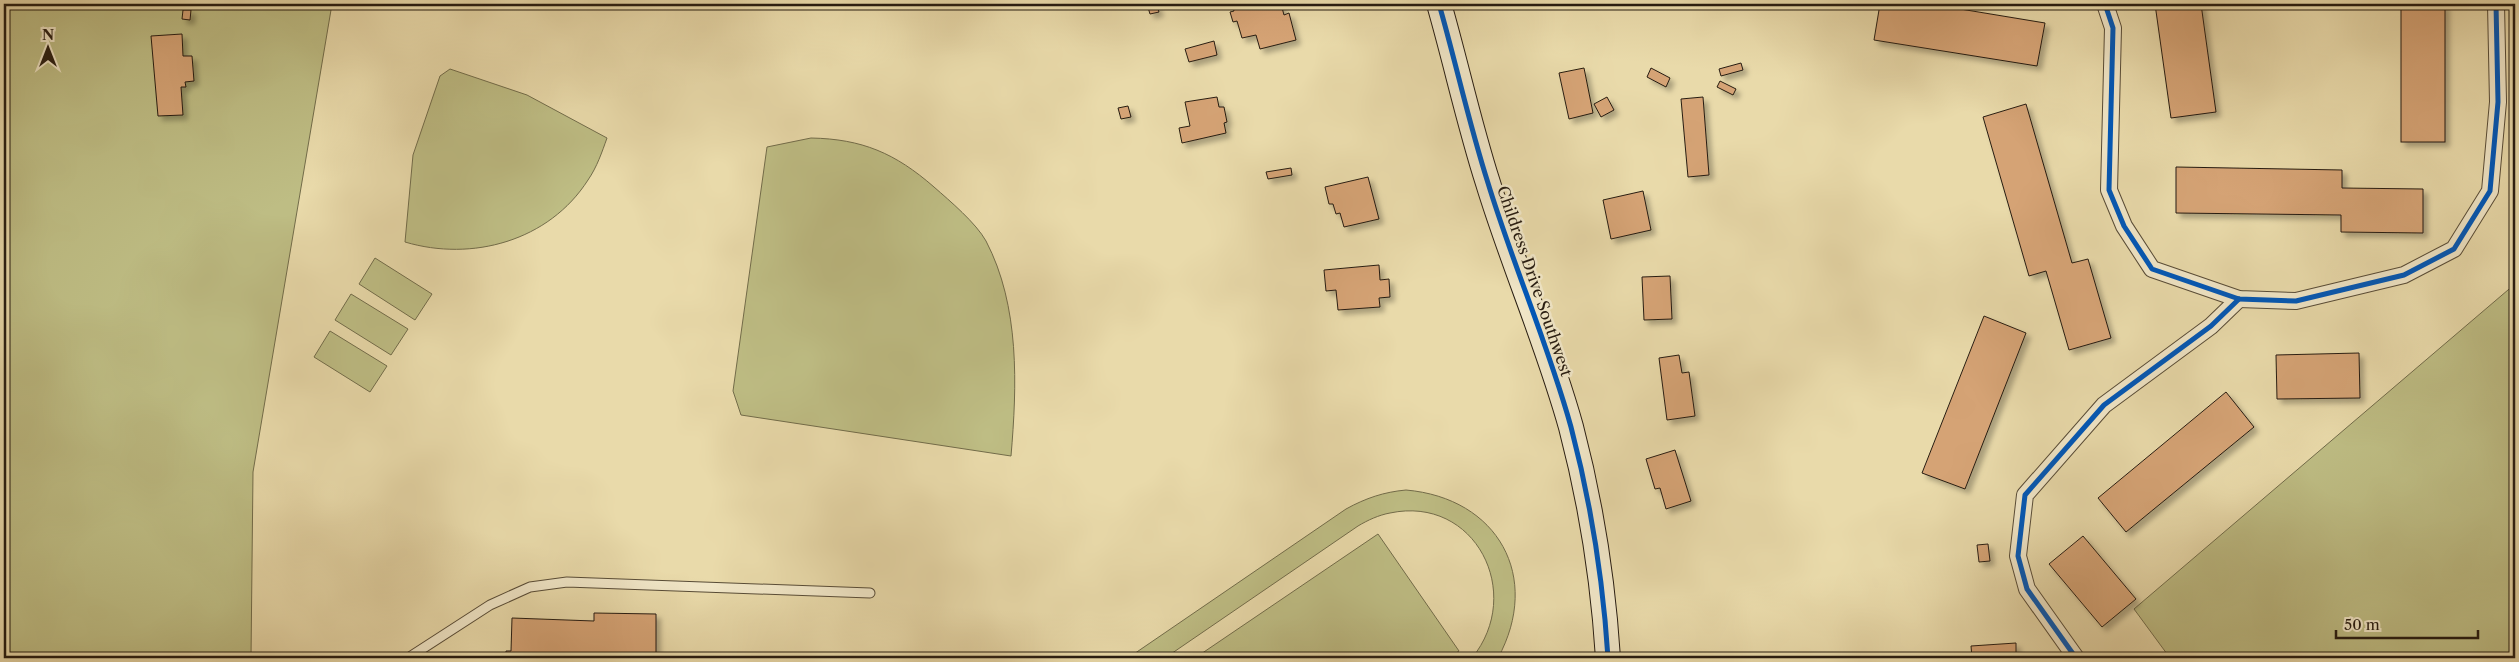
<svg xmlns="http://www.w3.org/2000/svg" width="2519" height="662" font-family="'Libre Caslon Text',serif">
	<defs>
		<filter id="shadow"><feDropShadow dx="4.5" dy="4.5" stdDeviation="2.5" flood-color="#0004"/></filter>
	</defs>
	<rect width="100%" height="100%" fill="#e9daaa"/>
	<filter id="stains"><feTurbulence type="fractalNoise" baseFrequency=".004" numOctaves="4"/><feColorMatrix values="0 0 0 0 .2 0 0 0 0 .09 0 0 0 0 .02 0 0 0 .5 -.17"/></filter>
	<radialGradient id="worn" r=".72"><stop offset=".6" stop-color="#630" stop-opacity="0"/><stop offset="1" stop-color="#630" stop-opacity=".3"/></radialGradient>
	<g fill="#bebd84" stroke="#726c4a">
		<polygon points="4,4 332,4 253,472 251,658 4,658"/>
		<path d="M450,69L527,95L607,138C602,152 597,167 588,180C549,241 472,262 405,242L413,155L440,76Z"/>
		<path d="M811,138C862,139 895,153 934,187C950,201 976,223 986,241C1020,306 1017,386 1011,456L741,415L733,391L767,147Z"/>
		<polygon points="375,258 432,294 415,320 359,284"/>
		<polygon points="2515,284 2515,658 2170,658 2134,609"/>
		<polygon points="351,294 408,329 391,355 335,320"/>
		<polygon points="330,331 387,366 370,392 314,357"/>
		<path d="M1406,490C1498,498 1542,577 1498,658H1472C1525,593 1475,495 1390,513C1379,515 1368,520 1358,526L1165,658H1128L1346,509C1366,498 1384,492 1406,490Z"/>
		<polygon points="1378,534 1459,651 1448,658 1195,658"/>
	</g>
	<g fill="#d5a375" stroke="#271c11" filter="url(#shadow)">
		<polygon points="1147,4 1156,4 1159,12 1150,14"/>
		<polygon points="1232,4 1281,4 1284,15 1289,13 1296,40 1260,49 1256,35 1242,38 1237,21 1233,22 1230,12 1234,11"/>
		<polygon points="1880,4 1930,4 2045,23 2037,66 1874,40"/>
		<polygon points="2155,4 2201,4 2216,112 2171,118"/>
		<rect x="2401" y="4" width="44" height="138"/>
		<polygon points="183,10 191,10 190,20 182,19"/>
		<polygon points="182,34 183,56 192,56 194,81 185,82 186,87 181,87 183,115 158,116 151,36"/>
		<polygon points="1214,41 1217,55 1189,62 1185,49"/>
		<polygon points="1741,63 1743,70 1721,76 1719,69"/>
		<polygon points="1584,68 1593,113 1569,119 1559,73"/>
		<polygon points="1651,68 1670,78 1666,87 1647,77"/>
		<polygon points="1720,81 1736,89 1733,95 1717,87"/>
		<polygon points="1217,97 1219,107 1224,107 1227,122 1224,123 1226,133 1182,143 1179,128 1190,126 1185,102"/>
		<polygon points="1607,97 1614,110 1601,117 1594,104"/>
		<polygon points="1703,97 1709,175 1688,177 1681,99"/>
		<polygon points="2026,104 2072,263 2088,259 2111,338 2069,350 2046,271 2029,276 1983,117"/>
		<polygon points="1128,106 1131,117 1121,119 1118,108"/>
		<polygon points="2176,167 2342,170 2342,188 2423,189 2423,233 2341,232 2341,215 2176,213"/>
		<polygon points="1291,168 1292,175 1268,179 1266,172"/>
		<polygon points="1368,177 1379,219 1344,227 1340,213 1336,214 1333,204 1329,204 1325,187"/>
		<polygon points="1643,191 1651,230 1611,239 1603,200"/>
		<polygon points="1379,265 1380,280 1389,279 1390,297 1379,298 1380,307 1338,310 1336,290 1326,291 1324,270"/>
		<polygon points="1670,276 1672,319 1644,320 1642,277"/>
		<polygon points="1984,316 2026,333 1965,489 1922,473"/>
		<polygon points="2359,353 2360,398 2277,399 2276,355"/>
		<polygon points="1679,355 1682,373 1689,372 1695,416 1667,420 1659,358"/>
		<polygon points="2226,392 2254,427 2126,532 2098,498"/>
		<polygon points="1675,450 1691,501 1666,509 1660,488 1655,489 1646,459"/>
		<polygon points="2083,536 2136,599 2102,627 2049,564"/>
		<polygon points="1988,544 1990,561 1979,562 1977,545"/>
		<polygon points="594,613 656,614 656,658 506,658 506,651 511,651 512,618 594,621"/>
		<polygon points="2016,643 2016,658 1972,658 1971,646"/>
		<polygon points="925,654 988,655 988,658 925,658"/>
	</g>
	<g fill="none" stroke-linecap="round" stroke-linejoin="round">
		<defs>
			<polyline id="lane" points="408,658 490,605 530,587 567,582 870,593"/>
			<g id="street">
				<polyline points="2105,4 2113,28 2109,190 2124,226 2152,269 2239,299 2296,301 2404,275 2454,249 2490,191 2498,102 2496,4"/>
				<polyline points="2076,658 2027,589 2018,556 2025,495 2104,405 2211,326 2239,299"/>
			</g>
			<path id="secondary" d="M1439,4C1456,63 1469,124 1488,183C1513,265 1548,344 1571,427C1591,503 1603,579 1608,658"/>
		</defs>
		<use href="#lane" stroke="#584c37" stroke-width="11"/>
		<use href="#street" stroke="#584c37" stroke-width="18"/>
		<use href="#secondary" stroke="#271c11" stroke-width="26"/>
		<use href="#lane" stroke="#f1e7c8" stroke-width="9"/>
		<use href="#street" stroke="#f1e7c8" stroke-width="16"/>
		<use href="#secondary" stroke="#f1e7c8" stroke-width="24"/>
		<defs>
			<g id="cycleway">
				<path d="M1439,4C1456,63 1469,124 1488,183C1513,265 1548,344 1571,427C1591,503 1603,579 1608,658"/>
				<polyline points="2105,4 2113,28 2109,190 2124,226 2152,269 2239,299 2296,301 2404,275 2454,249 2490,191 2498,102 2496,4"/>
				<polyline points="2076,658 2027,589 2018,556 2025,495 2104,405 2211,326 2239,299"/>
			</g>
		</defs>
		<use href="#cycleway" stroke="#f1e7c8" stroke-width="8"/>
		<use href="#cycleway" stroke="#0057b8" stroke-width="5"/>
	</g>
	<g text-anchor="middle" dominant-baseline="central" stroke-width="5" stroke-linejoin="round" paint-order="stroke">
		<g font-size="16" fill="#271c11" stroke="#f1e7c8">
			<text transform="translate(1535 281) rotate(71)">Childress Drive Southwest</text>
		</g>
	</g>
	<rect width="2519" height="662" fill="none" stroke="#e9daaa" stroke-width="20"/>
	<rect x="5" y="5" width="2509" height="652" fill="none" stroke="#271c11" stroke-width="2.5"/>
	<rect x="10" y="10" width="2499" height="642" fill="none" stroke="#271c11"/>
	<g transform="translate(48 48)" stroke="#f1e7c8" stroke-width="4" paint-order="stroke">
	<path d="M0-4L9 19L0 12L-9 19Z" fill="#271c11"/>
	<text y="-8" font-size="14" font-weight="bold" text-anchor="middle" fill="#271c11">N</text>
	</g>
	<path d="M2336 630v8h142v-8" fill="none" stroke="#271c11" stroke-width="2.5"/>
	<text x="2344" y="630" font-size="15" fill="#271c11" stroke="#f1e7c8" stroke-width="4" paint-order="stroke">50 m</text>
	<rect width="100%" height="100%" filter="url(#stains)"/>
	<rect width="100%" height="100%" fill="url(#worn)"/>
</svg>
